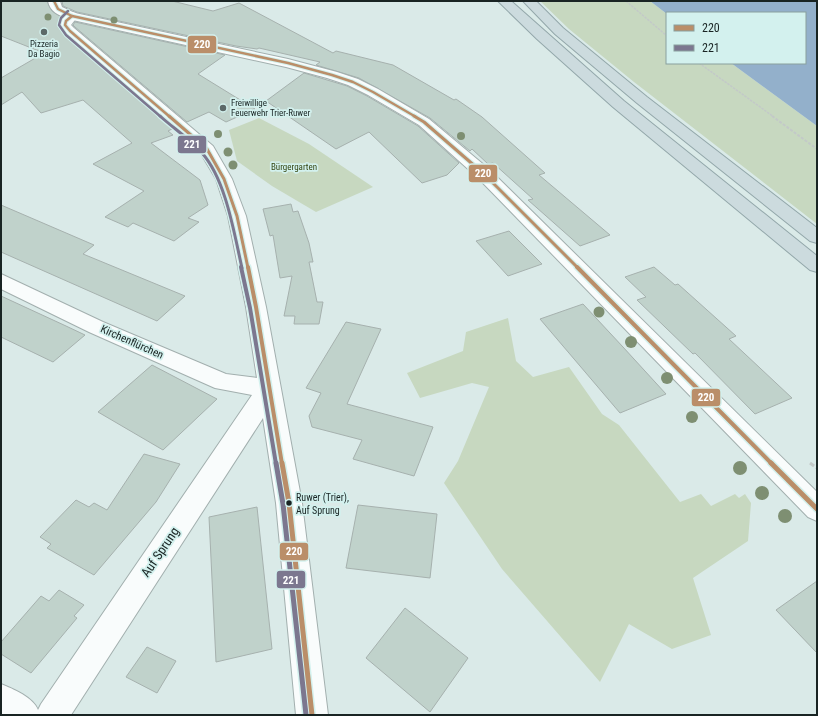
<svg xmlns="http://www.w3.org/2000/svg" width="818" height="716" font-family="'Roboto Condensed',sans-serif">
	<rect width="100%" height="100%" fill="#daeae8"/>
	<g fill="#c7d8c0">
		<polygon points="540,1 650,1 667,14 667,63 731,63 817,126 817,224 634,82 569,29"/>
		<polygon points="259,118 309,144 373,187 316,212 272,186 237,161 229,130"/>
		<polygon points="508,318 516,361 533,377 569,367 602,414 619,425 680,502 701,494 711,506 735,494 739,498 745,494 751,503 748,541 693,578 711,635 672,649 629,624 600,682 502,569 444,483 458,461 489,387 472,383 420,398 407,373 463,351 466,332"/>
	</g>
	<polygon fill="#93b0cb" points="650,1 817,1 817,126 731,63 805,63 805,13 667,14"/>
	<g fill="#c0d2cb" stroke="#a6b1ae">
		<polygon points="1,1 47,1 52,11 61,17 58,26 65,35 172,129 168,131 173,135 151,143 200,180 208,205 188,218 199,222 174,241 133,223 128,227 105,217 144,191 93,164 132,143 83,100 41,113 22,92 1,105 1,78 44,53 1,36"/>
		<polygon points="62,1 172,1 213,11 239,3 333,53 336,51 393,65 454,100 456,99 482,117 545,173 539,175 610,235 580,246 528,200 533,199 493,163 488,164 472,149 470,151 430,118 359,78 316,65 320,62 259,48 257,49 236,46 77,12 63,6"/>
		<polygon points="75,22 225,55 198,74 255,109 226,122 209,112 187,122 75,27 73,25"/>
		<polygon points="304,73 347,86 367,96 418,126 459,163 447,175 422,183 369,132 336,149 266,101"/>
		<polygon points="291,204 293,212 298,211 309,243 313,262 309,262 317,302 323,302 319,324 294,324 295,316 284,316 292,276 280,278 273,235 270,236 263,209"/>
		<polygon points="1,205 94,245 83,254 185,296 157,321 1,252"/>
		<polygon points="509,231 542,264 508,276 476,241"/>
		<polygon points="654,267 675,285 678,284 736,336 729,339 792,398 755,414 695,353 693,354 637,300 646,297 625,277"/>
		<polygon points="1,296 66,326 85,335 53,362 1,337"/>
		<polygon points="583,304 623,347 666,394 620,413 540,319"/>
		<polygon points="346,322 381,329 347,404 433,427 414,476 353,459 362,440 312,427 309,416 321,393 306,388"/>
		<polygon points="152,365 217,399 163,450 98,412"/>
		<polygon points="144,454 180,464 156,502 94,575 47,548 51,544 40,537 76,500 89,507 94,503 107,510"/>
		<polygon points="358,505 437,514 430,578 346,568"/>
		<polygon points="257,507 272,649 216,662 209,517"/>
		<polygon points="817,581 817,653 776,610"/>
		<polygon points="59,590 84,605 74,616 77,618 31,673 1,654 1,642 41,596 49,601"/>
		<polygon points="405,608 468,658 430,712 366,658"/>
		<polygon points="147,647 176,661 157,693 126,677"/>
	</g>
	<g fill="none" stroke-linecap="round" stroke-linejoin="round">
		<defs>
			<path id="street" d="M72,12L76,13L78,16L71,25L74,28L213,146L232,179L246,216L266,307L302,503L328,715H296L276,503L263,418L71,715H1V684C13,689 33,697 38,710L41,704L252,395L215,388L89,332L1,289V274L103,322L226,374L257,378L246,307L228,216L216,179L200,152L66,34L59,25C61,18 65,14 72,12Z"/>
			<path id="secondary" d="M48,1H60L62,7L75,13L288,59L337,72L358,79L378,89L429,119L490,170L817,492V521L808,517L478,178L419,125L368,95L348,85L327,78L286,67L68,19C59,15 50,12 48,1Z"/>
			<g id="highway">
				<polygon points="498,1 511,1 624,101 817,256 817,272 810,270 613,107 537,39"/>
				<polygon points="523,1 536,1 563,28 647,97 817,228 817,243 810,241 637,103 555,34"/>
			</g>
		</defs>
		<use href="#street" stroke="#a2afae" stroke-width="2"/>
		<use href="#secondary" stroke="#a2afae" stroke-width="2"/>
		<use href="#highway" stroke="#93a7aa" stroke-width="2"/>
		<g stroke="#c3c9c8" stroke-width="1.5" stroke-dasharray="2.5 1" stroke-linecap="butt">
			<polyline points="626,1 667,36"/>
			<polyline points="699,63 774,117"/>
		</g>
		<polyline stroke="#c3c9c8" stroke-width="2" stroke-dasharray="3 1.5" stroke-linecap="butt" points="772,116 817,149"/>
		<polyline stroke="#c3c9c8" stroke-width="3" stroke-dasharray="5 2.5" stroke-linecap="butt" points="810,463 817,468"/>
		<use href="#street" fill="#f9fcfc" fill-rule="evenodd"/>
		<use href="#secondary" fill="#f9fcfc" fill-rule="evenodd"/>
		<use href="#highway" fill="#ccdbde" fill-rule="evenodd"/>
		<defs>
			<g id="bus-1-far3">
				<polyline points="54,1 58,9 72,16 288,63 332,75 353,82 373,92 416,117"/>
				<polyline points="72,16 66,21 65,25 70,31 170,117"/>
			</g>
			<g id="bus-1-far2">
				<polyline points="169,116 207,149 224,179 237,216 248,268"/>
				<polyline points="414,116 424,122 484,174 578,268"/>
			</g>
			<g id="bus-1-far1">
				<polyline points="248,267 256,307 282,464"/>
				<polyline points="577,267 772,464"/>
			</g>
			<g id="bus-1">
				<polyline points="282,463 289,503 312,715"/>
				<polyline points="771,463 817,509"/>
			</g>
			<polyline id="bus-2-far3" points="68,11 61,18 59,25 66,35 161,117"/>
			<path id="bus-2-far2" d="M160,116C173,128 190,139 202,153C226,180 234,233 242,268"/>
			<polyline id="bus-2-far1" points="241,267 250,308 276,464"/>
			<polyline id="bus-2" points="276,463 283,504 306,715"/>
		</defs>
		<use href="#bus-1-far3" stroke="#d3f1ee" stroke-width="4.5"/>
		<use href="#bus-1-far2" stroke="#d3f1ee" stroke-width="5.5"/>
		<use href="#bus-1-far1" stroke="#d3f1ee" stroke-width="7"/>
		<use href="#bus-1" stroke="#d3f1ee" stroke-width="8"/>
		<use href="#bus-2-far3" stroke="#d3f1ee" stroke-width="4.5"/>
		<use href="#bus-2-far2" stroke="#d3f1ee" stroke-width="5.5"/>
		<use href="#bus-2-far1" stroke="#d3f1ee" stroke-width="7"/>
		<use href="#bus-2" stroke="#d3f1ee" stroke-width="8"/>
		<use href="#bus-1-far3" stroke="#ba8e69" stroke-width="2.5"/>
		<use href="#bus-1-far2" stroke="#ba8e69" stroke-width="3"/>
		<use href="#bus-1-far1" stroke="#ba8e69" stroke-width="4"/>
		<use href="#bus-1" stroke="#ba8e69" stroke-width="5"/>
		<use href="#bus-2-far3" stroke="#7c778f" stroke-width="2.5"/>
		<use href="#bus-2-far2" stroke="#7c778f" stroke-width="3"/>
		<use href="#bus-2-far1" stroke="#7c778f" stroke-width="4"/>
		<use href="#bus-2" stroke="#7c778f" stroke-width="5"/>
	</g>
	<g fill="#7e8f72">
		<circle cx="48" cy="17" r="3.5"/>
		<circle cx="114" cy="20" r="3.5"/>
		<circle cx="218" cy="134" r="4"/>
		<circle cx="461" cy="136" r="4"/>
		<circle cx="228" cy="152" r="4.5"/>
		<circle cx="233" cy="165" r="4.5"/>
		<circle cx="599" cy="312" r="5.5"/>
		<circle cx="631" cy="342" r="6"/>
		<circle cx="667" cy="378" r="6"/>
		<circle cx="692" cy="417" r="6"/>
		<circle cx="740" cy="468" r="7"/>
		<circle cx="762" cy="493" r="7"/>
		<circle cx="785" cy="516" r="7"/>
	</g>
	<g fill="#5d6968" stroke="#d3f1ee" stroke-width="1.5">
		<circle cx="44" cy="32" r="4"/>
		<circle cx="223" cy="108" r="4"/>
	</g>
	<circle fill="#192423" stroke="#d3f1ee" stroke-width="1.5" cx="289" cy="503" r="3.5"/>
	<g text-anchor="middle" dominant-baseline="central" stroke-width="3.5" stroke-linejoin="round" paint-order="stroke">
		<g font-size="9" fill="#192423" stroke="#d3f1ee">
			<text x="44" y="44">Pizzeria<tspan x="44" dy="10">Da Bagio</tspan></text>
			<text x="231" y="103" text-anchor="start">Freiwillige<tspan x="231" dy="10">Feuerwehr Trier-Ruwer</tspan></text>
		</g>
		<g font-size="9" fill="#334511" stroke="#d3f1ee">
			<text x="294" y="167">Bürgergarten</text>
		</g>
		<g font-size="10" fill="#192423" stroke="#d3f1ee" text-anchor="start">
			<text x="296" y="497">Ruwer (Trier),<tspan x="296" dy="13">Auf Sprung</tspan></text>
		</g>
		<g font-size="11" fill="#192423" stroke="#d3f1ee">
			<text transform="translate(132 342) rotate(24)">Kirchenflürchen</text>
		</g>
		<g font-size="13" fill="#192423" stroke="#d3f1ee">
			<text transform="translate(160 552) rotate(-56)">Auf Sprung</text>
		</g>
	</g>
	<g stroke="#d3f1ee" stroke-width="1.5">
		<rect x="187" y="35" width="30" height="19" rx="4" fill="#ba8e69"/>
		<rect x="177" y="135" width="30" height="19" rx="4" fill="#7c778f"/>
		<rect x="468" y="164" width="30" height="19" rx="4" fill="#ba8e69"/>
		<rect x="691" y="388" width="30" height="19" rx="4" fill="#ba8e69"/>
		<rect x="279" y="542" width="30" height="19" rx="4" fill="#ba8e69"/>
		<rect x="276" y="570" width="30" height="19" rx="4" fill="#7c778f"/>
	</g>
	<g font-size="11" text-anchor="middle" font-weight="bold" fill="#fff">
		<text x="202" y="48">220</text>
		<text x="192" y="148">221</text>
		<text x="483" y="177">220</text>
		<text x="706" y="401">220</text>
		<text x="294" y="555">220</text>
		<text x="291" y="584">221</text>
	</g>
	<rect width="818" height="716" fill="none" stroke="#192423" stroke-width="4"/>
	<rect x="666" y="12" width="140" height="52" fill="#d3f1ee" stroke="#899f9d"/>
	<rect x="674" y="25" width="20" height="6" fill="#ba8e69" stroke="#899f9d"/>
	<text x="702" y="32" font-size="12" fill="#192423">220</text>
	<rect x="674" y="45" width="20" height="6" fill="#7c778f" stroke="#899f9d"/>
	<text x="702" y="52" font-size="12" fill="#192423">221</text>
</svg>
